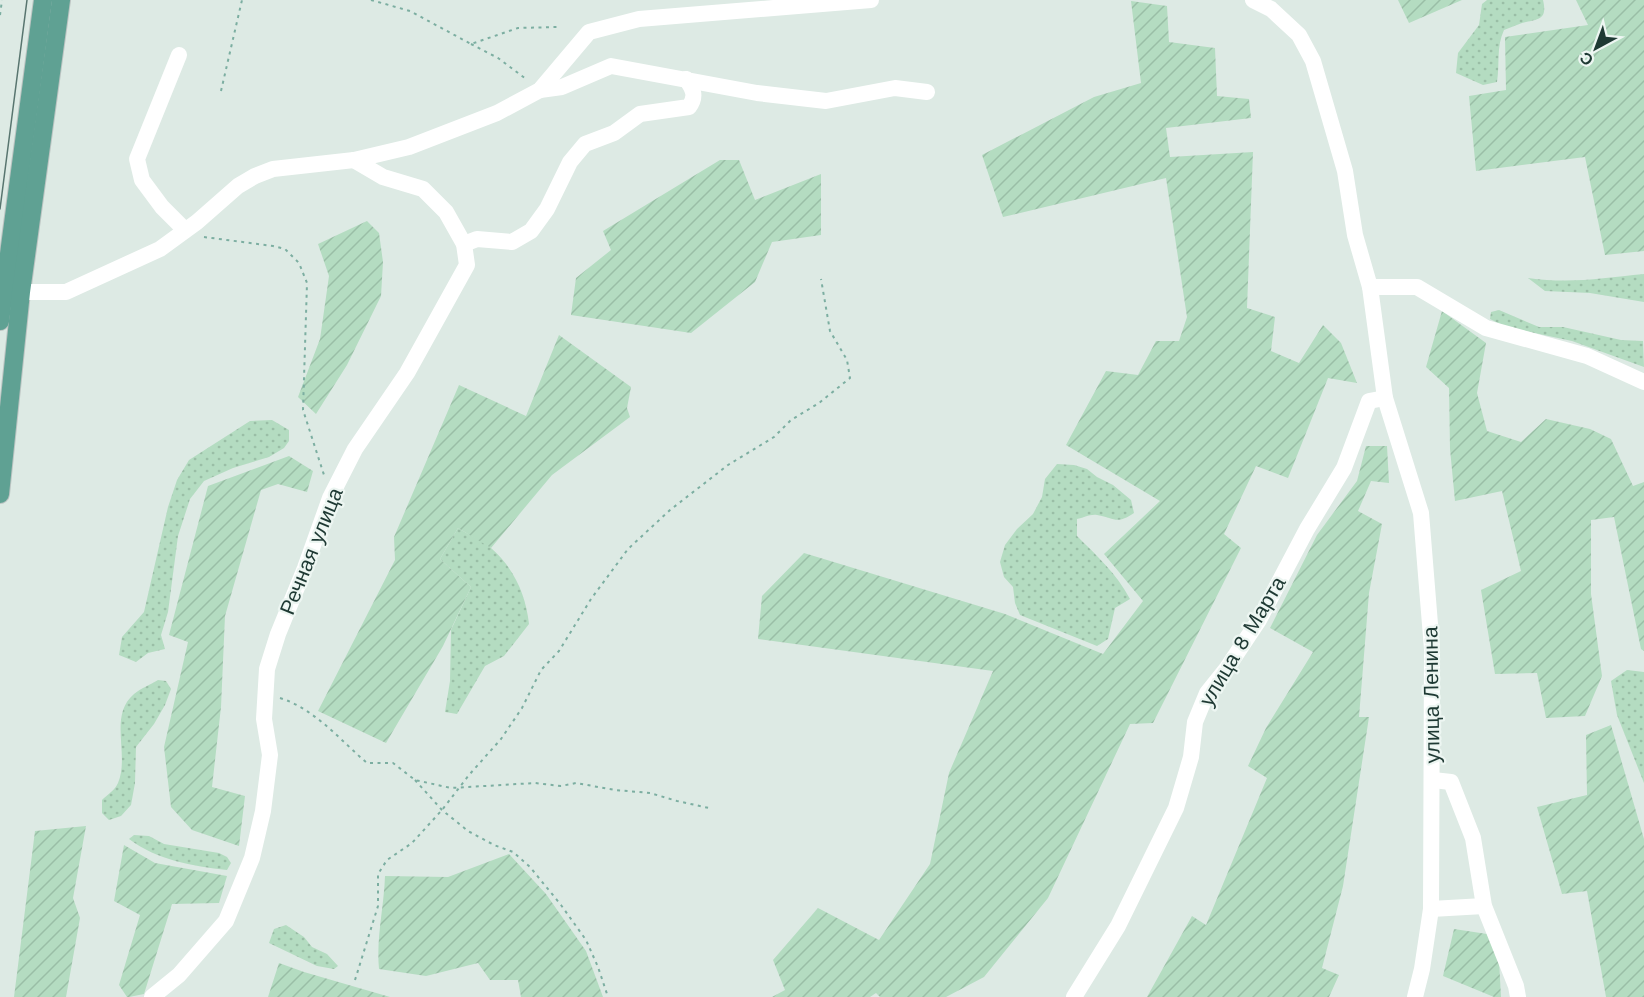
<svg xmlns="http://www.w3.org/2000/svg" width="1644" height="997" font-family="'Work Sans',sans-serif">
	<defs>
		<pattern id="grass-dots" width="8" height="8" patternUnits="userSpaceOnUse" patternTransform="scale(1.5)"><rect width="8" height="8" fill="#b4dcc1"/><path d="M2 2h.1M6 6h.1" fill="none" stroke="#9abea6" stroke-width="1.8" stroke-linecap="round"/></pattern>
		<pattern id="garden-furrows" width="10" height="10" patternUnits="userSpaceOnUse" patternTransform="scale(1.5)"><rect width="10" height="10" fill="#b4dcc1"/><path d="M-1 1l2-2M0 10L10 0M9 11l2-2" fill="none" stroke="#9abea6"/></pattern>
	</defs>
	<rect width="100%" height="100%" fill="#ddeae4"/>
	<g fill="url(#grass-dots)">
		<path d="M1487,0H1543C1548,21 1537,19 1522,23C1516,25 1510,28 1504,30C1496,47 1500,64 1497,82L1483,85L1456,73L1458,53L1479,25L1482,4Z"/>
		<path d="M1644,274V302L1590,293L1545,291L1528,278C1571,284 1602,278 1644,274Z"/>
		<polygon points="1499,310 1539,327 1563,327 1621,340 1643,341 1644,367 1572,341 1506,327 1490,319 1491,312"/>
		<polygon points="272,420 289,430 289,441 284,448 269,457 233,468 204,481 190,499 178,536 168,612 161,635 165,649 148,653 136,662 119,655 122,637 144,612 168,507 177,480 189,460 250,421"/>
		<path d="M1057,464L1074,465L1087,469L1097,477L1113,485L1131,500L1134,513C1116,525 1115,518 1097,515C1090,514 1083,518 1077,519V536C1096,555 1117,574 1130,599L1115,608L1108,639L1097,646L1020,615L1015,603L1013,587L1004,577L1000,562L1005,545L1017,529L1033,514L1042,497L1045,479Z"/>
		<path d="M458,528C469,535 482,540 491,548C514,568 526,595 529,624L504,656L485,666L457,714L445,712L450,681L451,630L471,587L440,559Z"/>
		<polygon points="1627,670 1644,672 1644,783 1617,715 1611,681"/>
		<path d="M158,680L166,681L171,689L165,705L154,724L136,747L135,783L131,805L121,816L109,820L102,813V800C107,795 115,790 118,783C130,755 108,716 134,694C141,688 150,685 158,680Z"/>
		<path d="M134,835L149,836L164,844L219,853L227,857L231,863L227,870C192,866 157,860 129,839Z"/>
		<polygon points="286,925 304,937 312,947 327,954 338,966 334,969 317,966 269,943 274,929"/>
	</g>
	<g fill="url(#garden-furrows)">
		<polygon points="1398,0 1462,0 1409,23"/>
		<polygon points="1576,0 1644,0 1644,251 1605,255 1585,157 1476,171 1469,96 1506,90 1505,37 1588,25"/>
		<polygon points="1131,1 1167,6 1169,42 1215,48 1217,96 1249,99 1251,118 1166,128 1170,157 1253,152 1247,308 1275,317 1271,351 1299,363 1323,325 1341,343 1357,383 1328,378 1288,478 1256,466 1224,534 1241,548 1153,723 1130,724 1048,898 984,977 946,997 880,997 876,993 870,997 772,997 785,990 773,960 818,908 879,940 930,864 949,773 993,671 758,639 762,596 804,553 1005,614 1103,654 1143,601 1104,554 1160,501 1066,445 1106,371 1138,375 1156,341 1179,341 1187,317 1166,178 1003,217 982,155 1094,97 1141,83"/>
		<polygon points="720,160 739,160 755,200 821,174 821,235 772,242 755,282 691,333 571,315 576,278 611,250 603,231"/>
		<polygon points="367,221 379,233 383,262 381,296 347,365 316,414 298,397 320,339 329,276 318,244"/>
		<polygon points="1442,311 1486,343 1477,393 1487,431 1521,442 1546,419 1590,429 1611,439 1633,486 1644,482 1644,651 1641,649 1614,517 1591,520 1591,594 1602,676 1585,716 1546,718 1537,673 1495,674 1481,590 1521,571 1502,491 1455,501 1450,449 1449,388 1426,367"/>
		<polygon points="559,335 631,387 627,408 630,417 552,475 491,548 458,528 440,559 471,587 443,646 386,743 318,711 395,560 394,537 459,385 526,416"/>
		<polygon points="1366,446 1387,446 1389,483 1371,481 1358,511 1382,524 1369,593 1359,717 1369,717 1343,886 1322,968 1339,975 1329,997 1147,997 1192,916 1206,925 1267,778 1248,766 1266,728 1313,652 1270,628 1317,535 1357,481"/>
		<polygon points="289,456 313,471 307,492 278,484 261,490 225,616 221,707 212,787 245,796 239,846 192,830 171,807 164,747 188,642 169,635 208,486"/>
		<polygon points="1611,725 1644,839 1644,997 1606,997 1587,891 1562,894 1537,807 1587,795 1586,735"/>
		<polygon points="86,826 73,898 80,918 66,997 14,997 35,831"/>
		<polygon points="124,845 155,863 227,876 219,903 172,904 144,994 129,997 127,997 119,985 140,915 114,901"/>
		<path d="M509,854L546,894L586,951L603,997H521L518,980H490L478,963L426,976L379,969C376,938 384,907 385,876L448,877Z"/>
		<polygon points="1454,929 1487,934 1499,960 1501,997 1494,997 1443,976"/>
		<polygon points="279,963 304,972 390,997 268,997"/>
	</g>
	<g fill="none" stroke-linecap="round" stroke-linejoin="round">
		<defs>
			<g id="major">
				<polyline points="0,321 43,0"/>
				<polyline points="0,494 21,292 61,0"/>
			</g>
		</defs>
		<use href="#major" stroke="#bcc4c2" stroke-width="20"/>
		<g stroke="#7caea1" stroke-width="2" stroke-dasharray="3 4.5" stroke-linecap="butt">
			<polyline points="371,0 410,11 471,44 518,28 558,27"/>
			<polyline points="0,15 2,0"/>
			<polyline points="471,44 498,58 526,79"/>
			<polyline points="221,91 242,0"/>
			<polyline points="204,237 273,246 285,249 299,263 307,283 303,410 324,475"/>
			<path d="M280,698C315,709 340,740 367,763H393L415,780L451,788L535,783L561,786L576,783L615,790L650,793L677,801L709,808"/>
			<polyline points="415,780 442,810 468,831 494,845 513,852 530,867 561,905 586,940 598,967 608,997"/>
			<polyline points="355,980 378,906 378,874 387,860 412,843 442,810 469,775 501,739 522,708 541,670 559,651 591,599 628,549 670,510 728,465 774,437 791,420 819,403 850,378 847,360 830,331 821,279"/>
		</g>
		<g stroke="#fff" stroke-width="16">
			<polyline points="1253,0 1271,9 1299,35 1313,61 1345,171 1355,235 1370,287 1385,398 1421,513 1432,649 1431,909 1422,969 1415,997"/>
			<polyline points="179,55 137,159 142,180 162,207 185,230"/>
			<polyline points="540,90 562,87 611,66 757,93 826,101 895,88 927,92"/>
			<path d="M464,244L477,239L512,242L531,231L547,209L570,162L585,144L614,133L640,114L689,107C697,96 693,89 686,79"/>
			<polyline points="1370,287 1417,287 1486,328 1587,356 1644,382"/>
			<polyline points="21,292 66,292 160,249 197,222 238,186 255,176 273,169 354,160 409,147 497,113 540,90 589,32 639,19 871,0"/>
			<polyline points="1433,780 1451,782 1473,838 1484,906 1516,986 1518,997"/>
			<polyline points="1431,909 1484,906"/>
			<polyline points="152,997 179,975 226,921 252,858 263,811 270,755 264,719 267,669 278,634 305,568 330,498 355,449 407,373 467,265 464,244 446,212 423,189 383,177 354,160"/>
			<polyline points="1074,997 1118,926 1176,808 1191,757 1195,722 1207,693 1227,668 1259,620 1307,529 1344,468 1369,401 1385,398"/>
		</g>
		<use href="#major" stroke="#5fa193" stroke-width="18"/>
		<polyline stroke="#58756f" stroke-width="1.5" points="0,209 27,0"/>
	</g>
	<g text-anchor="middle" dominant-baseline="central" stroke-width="4.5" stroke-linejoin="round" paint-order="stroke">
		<g font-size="21" fill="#1e3933" stroke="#edf6f2">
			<text transform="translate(311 551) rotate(-68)">Речная улица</text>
			<text transform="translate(1242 641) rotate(-59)">улица 8 Марта</text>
			<text transform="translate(1431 695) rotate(-91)">улица Ленина</text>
		</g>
	</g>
	<g transform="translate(1596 48) rotate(221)" stroke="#edf6f2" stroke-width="4.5" paint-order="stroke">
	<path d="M0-4.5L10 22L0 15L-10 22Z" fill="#1e3933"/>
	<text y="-9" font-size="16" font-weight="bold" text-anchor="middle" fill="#1e3933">С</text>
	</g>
</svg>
